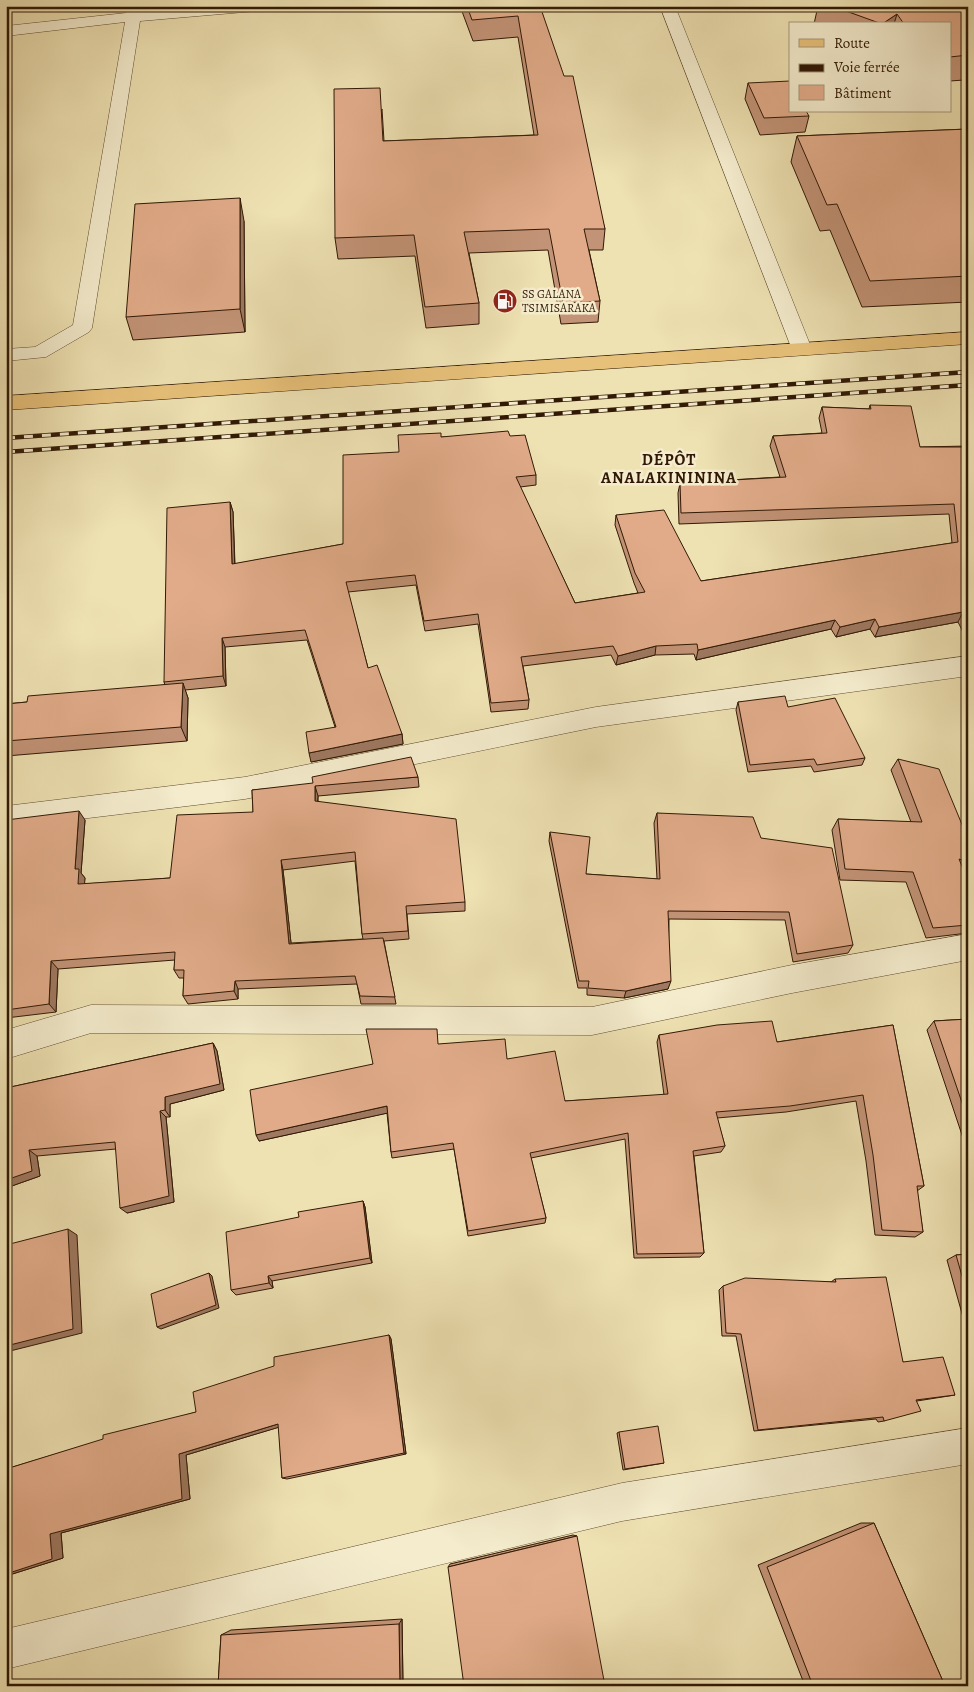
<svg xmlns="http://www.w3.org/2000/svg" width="974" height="1692" font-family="Alegreya,serif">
	<rect width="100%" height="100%" fill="#eee1b2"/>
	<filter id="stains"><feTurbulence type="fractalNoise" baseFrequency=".004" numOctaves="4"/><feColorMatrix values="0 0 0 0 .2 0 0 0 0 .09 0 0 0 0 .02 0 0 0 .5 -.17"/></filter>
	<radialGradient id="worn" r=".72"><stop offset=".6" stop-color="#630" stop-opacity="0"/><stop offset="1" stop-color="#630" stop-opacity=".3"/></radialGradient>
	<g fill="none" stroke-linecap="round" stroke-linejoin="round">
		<defs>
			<g id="minor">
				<polygon points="127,6 141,6 141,12 210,6 275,6 268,10 140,21 92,328 89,332 46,357 6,361 6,349 35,347 73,325 125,22 6,36 6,26 126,13"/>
				<polygon points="660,6 675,6 811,347 808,351 801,353 794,351 791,347"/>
				<polygon points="968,656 968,676 596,727 245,799 6,828 6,806 245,777 596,707"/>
				<polygon points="968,934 968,960 792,993 592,1035 91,1033 6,1059 6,1030 91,1005 592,1007 792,965"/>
				<polygon points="968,1428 968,1464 622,1521 6,1669 6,1629 622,1483"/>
			</g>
			<polygon id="major" points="968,332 968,344 6,410 6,396"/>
		</defs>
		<use href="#minor" stroke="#604b30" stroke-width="1"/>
		<use href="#major" stroke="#311905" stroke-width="1"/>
		<use href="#minor" fill="#f4eccd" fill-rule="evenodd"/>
		<use href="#major" fill="#e7c079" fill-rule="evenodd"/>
		<defs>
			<g id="rail">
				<polyline points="6,438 968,372"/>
				<polyline points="6,452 968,385"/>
			</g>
		</defs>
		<use href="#rail" stroke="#311905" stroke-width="4.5"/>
		<use href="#rail" stroke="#f4eccd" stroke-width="3" stroke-dasharray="9" stroke-linecap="butt"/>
	</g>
	<g fill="#c29376" stroke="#311905" fill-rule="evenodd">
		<polygon points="460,6 540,6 605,229 603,250 589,250 600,301 598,322 561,324 548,250 469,253 479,303 479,324 426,328 415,256 338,259 335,238 382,109 384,141 534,135 518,37 473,41"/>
		<polygon points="818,6 968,6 968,85 964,80 950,81 950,24 814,24"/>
		<polygon points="748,83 809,116 805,132 760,135 745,99"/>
		<polygon points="968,129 968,302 862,307 830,230 820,231 791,162 797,136"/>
		<polygon points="244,221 245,332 133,340 126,317"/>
		<polygon points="870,405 920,447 968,446 968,642 958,622 875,637 870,629 836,637 831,629 696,660 694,654 655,655 616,665 611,655 523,666 529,700 528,709 491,712 478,624 425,631 416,585 348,592 368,668 402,734 403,744 311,762 335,727 307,640 225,647 226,686 185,690 188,698 187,741 6,756 6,704 27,702 165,685 164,682 230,502 233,512 235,564 343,544 399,452 441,437 510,436 536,475 536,485 520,487 575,603 638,593 634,583 615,525 616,515 701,581 952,543 949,514 679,524 678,493 680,483 780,477 770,446 773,436 822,433 819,418 822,407 869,409"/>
		<polygon points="738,702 788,707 865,758 862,765 814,772 811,766 748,772 736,710"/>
		<polygon points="898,759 968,839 968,875 965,874 968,881 968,933 926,938 906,882 840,880 832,830 838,819 911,822 891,770"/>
		<path d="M418,777L419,787L318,796V801L465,902V911L407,914L409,939L384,941L396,1004H361L357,984L238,989V999L188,1004L183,996L184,978H179L174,970L175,960L58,969L56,1012L6,1018V820H85L81,873L85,878L84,884L170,878L253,812L252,790ZM355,861L362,934L363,939L291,943L283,870Z"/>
		<polygon points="657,813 761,838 853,945 848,953 793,962 785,920 669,919 668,989 624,998 587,995 587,988 578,988 549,841 550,832 586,874 657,879 654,823"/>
		<polygon points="968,1019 968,1153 927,1030 934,1021"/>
		<polygon points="893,1025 924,1186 917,1191 923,1232 915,1237 875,1235 866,1161 856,1101 786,1112 717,1118 725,1146 721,1152 694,1156 704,1253 700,1257 634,1258 625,1139 531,1158 546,1218 545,1223 468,1236 454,1149 392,1158 391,1152 387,1113 259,1141 373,1064 507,1059 565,1101 664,1095 657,1042 659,1035 777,1042"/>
		<polygon points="213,1043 217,1051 224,1090 170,1104 170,1117 166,1117 174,1202 127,1213 116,1149 37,1156 40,1176 6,1188 6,1088"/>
		<polygon points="363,1201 365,1207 372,1263 272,1281 273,1288 236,1295 231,1290 299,1217"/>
		<polygon points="968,1254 968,1335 947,1260 956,1255"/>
		<polygon points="835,1279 903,1362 955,1395 917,1401 884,1421 878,1422 876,1419 754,1431 736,1336 722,1336 719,1290 723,1286 831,1282"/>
		<polygon points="389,1335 391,1339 406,1454 287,1479 282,1478 279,1427 186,1455 190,1499 61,1533 63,1558 6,1576 6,1469 196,1412"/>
		<polygon points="619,1432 664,1463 623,1470 617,1433"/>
		<polygon points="861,1523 874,1523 945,1686 805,1686 758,1565"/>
		<polygon points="573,1535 577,1536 448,1567 450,1564"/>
		<polygon points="402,1619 403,1686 218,1686 221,1635 231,1630"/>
	</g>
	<g fill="#9e7860" stroke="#311905">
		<polygon points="897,14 894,24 882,24"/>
		<polygon points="240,198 244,221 245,332 240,309"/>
		<polygon points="230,502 233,512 235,575 232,564"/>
		<polygon points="963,612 958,622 875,637 879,627"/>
		<polygon points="875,619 870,629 836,637 840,627"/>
		<polygon points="835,620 831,629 696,660 698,650"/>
		<polygon points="222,638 225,647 226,686 223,676"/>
		<polygon points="656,646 655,655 616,665 618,656"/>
		<polygon points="183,683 188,698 187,741 181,727"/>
		<polygon points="402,734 403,744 311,762 309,753"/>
		<polygon points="315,786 318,796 317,810 315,801"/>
		<polygon points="79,811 85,820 81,873 85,878 84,893 78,884 75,869"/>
		<polygon points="281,860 283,870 292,952 289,944"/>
		<polygon points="51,961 58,969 56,1012 49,1004"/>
		<polygon points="235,981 238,989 238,999 234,991"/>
		<polygon points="671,981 668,989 624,998 626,991"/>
		<polygon points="213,1043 217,1051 224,1090 170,1104 170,1117 165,1110 165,1097"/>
		<polygon points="387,1106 388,1113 259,1141 256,1135"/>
		<polygon points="160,1111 166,1117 174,1202 127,1213 120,1208"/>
		<polygon points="29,1150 37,1156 40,1176 6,1188 6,1180"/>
		<polygon points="363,1201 365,1207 372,1263 370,1258"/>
		<polygon points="68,1229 77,1235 82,1333 6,1352 6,1346"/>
		<polygon points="209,1273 212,1276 219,1308 161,1329 157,1327"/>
		<polygon points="268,1276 272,1281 273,1288 269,1283"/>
		<polygon points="389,1335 391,1339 406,1454 404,1453"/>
		<polygon points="278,1424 283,1426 186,1455 190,1499 61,1533 63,1558 6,1576 6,1574 50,1534 179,1454"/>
		<polygon points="402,1619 403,1686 400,1686 399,1624"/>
	</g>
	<g fill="#e1ab89" stroke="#311905">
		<polygon points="467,6 540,6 564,76 573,76 605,229 584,229 600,301 563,303 549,229 464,232 479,303 425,307 414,235 335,238 334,89 380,88 383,141 538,135 518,16 472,20"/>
		<polygon points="832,6 968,6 968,55 950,57 950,24 904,24 897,14 882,24"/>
		<polygon points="790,81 790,111 806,111 809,116 764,118 748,83"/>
		<polygon points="968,129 968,276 870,281 837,204 827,205 797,136"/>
		<polygon points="240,198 240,309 126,317 135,204"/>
		<polygon points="870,405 911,406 920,447 968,447 968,622 963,612 879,627 875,619 840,627 835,620 698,650 697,644 656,646 618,656 613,646 521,657 529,700 491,703 478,614 424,621 415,575 346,582 368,668 377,665 402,734 309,753 306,732 336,727 305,630 222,638 223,676 164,682 167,508 230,502 232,564 343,544 343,455 399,452 398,435 441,433 441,437 508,431 510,436 525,435 536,475 516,477 575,603 645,592 635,573 616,515 664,510 701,581 958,542 954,504 681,513 680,483 786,477 773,436 827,433 822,407 871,409"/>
		<polygon points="183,683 181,727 6,741 6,704 27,702 28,696"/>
		<polygon points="785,696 788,707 835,698 865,758 817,765 814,759 750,765 738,702"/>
		<polygon points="411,757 418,777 315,786 315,801 456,819 465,902 406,906 408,931 362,934 355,852 281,860 289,944 383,938 395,997 360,996 355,976 235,981 234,991 183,996 184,970 174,970 175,952 51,961 49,1004 6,1010 6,820 79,811 75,869 79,869 78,884 170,878 177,815 253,812 252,790 313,783 312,777"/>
		<polygon points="898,759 939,769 968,839 968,862 959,859 968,881 968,925 933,928 913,872 845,869 838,819 922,822"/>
		<polygon points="657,813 753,817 761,838 832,848 853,945 797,954 789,912 668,911 671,981 626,991 588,988 589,981 579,981 550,832 590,837 586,874 660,879"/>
		<polygon points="968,1019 968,1120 934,1021"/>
		<polygon points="772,1021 777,1042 893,1025 924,1186 917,1186 923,1232 882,1230 873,1155 863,1095 790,1106 716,1112 725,1146 693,1151 704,1253 637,1254 628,1133 530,1153 546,1218 468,1231 453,1143 391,1152 387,1106 256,1135 250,1090 373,1064 366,1029 437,1029 438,1044 505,1039 507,1059 555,1051 565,1101 668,1094 659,1035 717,1025"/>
		<polygon points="213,1043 220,1084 165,1097 165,1110 160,1111 169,1196 120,1208 115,1142 29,1150 32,1171 6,1180 6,1088"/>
		<polygon points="363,1201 370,1258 268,1276 269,1283 231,1290 226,1232 299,1217 298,1212"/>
		<polygon points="68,1229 73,1329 6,1346 6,1245"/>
		<polygon points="968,1254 968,1297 956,1255"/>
		<polygon points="209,1273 216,1305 157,1327 151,1294"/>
		<polygon points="886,1277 903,1362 943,1357 955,1395 916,1400 921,1411 884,1421 883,1417 758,1430 741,1334 726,1333 723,1286 745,1278 836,1282 835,1279"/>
		<polygon points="389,1335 404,1453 282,1478 278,1424 179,1454 182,1499 50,1534 52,1559 6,1574 6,1469 103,1439 103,1435 196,1412 193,1392 274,1366 274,1357"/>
		<polygon points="658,1426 664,1463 625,1469 619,1432"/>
		<polygon points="874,1523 945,1686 813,1686 767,1567"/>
		<polygon points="577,1536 605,1686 464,1686 448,1567"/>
		<polygon points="399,1624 400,1686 218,1686 221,1635"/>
	</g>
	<defs>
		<symbol id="fuel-disc" viewBox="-11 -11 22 22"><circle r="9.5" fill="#8f2418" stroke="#f4eccd"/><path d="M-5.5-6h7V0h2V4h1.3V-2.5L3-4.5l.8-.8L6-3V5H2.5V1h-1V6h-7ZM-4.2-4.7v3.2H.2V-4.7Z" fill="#fff"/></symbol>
	</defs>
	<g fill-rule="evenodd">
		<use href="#fuel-disc" x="491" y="287" width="28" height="28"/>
	</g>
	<g text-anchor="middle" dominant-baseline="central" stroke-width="5" stroke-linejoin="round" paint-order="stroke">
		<g font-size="12" fill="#311905" stroke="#f4eccd" text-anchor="start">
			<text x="522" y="294">SS GALANA<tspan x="522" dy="14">TSIMISARAKA</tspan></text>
		</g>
		<g font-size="16" font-weight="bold" letter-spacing="1" fill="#311905" stroke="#f4eccd">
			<text x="669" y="460">DÉPÔT<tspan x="669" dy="18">ANALAKINININA</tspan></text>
		</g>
	</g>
	<rect width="974" height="1692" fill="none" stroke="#eee1b2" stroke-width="25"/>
	<rect x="8" y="8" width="959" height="1677" fill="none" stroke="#311905" stroke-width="2.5"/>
	<rect x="12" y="12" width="949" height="1667" fill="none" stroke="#311905"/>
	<rect x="789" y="22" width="162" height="90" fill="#f4eccd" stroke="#a6987d"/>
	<rect x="799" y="39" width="25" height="8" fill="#e7c079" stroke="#a6987d"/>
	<text x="834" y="48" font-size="15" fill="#311905">Route</text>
	<rect x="799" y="64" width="25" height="8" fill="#311905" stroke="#a6987d"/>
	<text x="834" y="72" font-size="15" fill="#311905">Voie ferrée</text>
	<rect x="799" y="85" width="25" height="15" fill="#e1ab89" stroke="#a6987d"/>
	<text x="834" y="98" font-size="15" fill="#311905">Bâtiment</text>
	<rect width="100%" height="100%" filter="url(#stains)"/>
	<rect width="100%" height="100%" fill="url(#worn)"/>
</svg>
